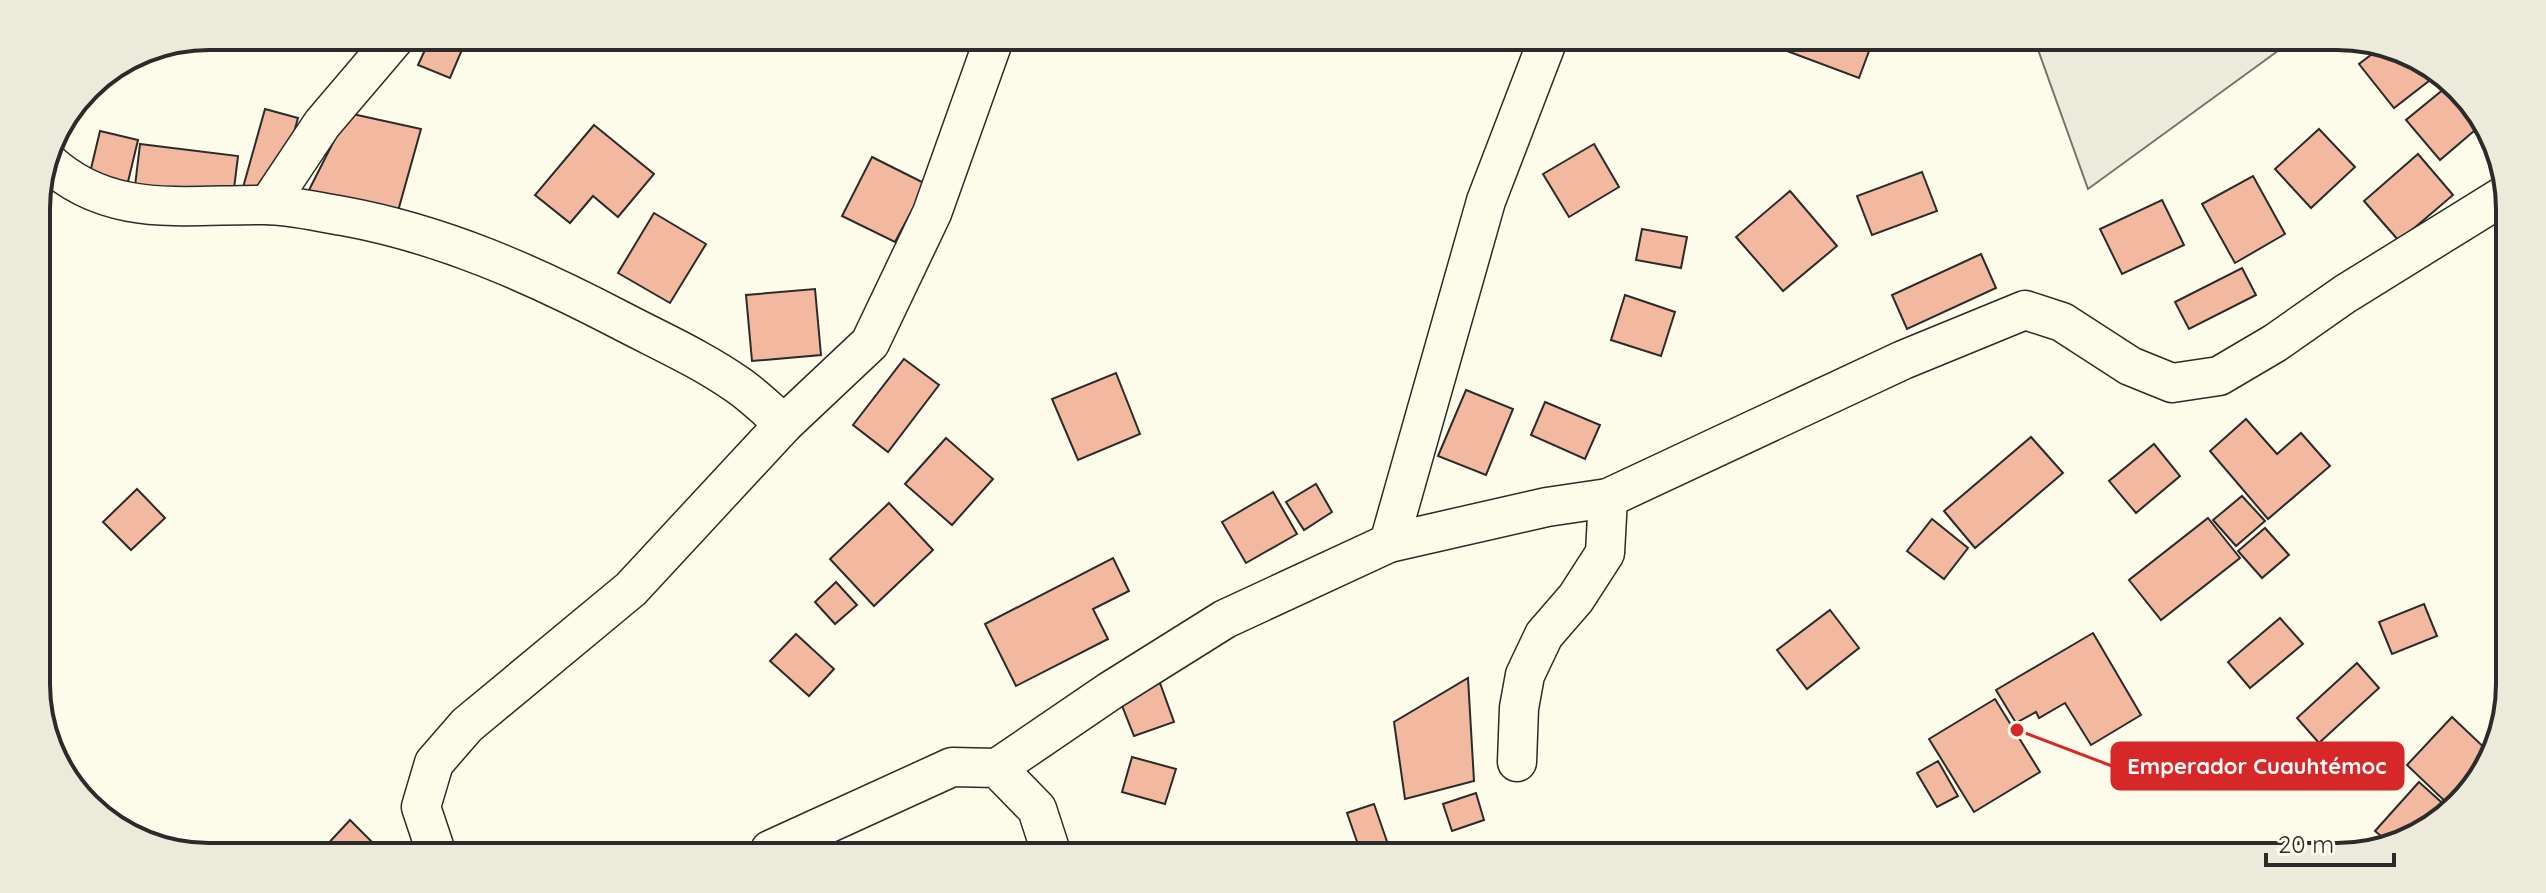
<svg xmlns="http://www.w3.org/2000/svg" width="2546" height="893" font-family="Quicksand,sans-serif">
	<rect width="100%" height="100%" fill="#fdfbea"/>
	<polygon fill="#ecebdb" stroke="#74746e" stroke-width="2" points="2036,44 2286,45 2088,189"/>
	<g fill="#f2b8a0" stroke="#2b2b2b" stroke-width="2">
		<polygon points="431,37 446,37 464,45 450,78 418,65"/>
		<polygon points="1781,42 1872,43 1859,78 1779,48"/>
		<polygon points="2384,45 2392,45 2434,77 2394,108 2359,64"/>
		<polygon points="2450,84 2467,95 2481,125 2440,160 2406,120"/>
		<polygon points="265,109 298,118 275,201 242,191"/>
		<polygon points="348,113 421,129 398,211 307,194"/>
		<polygon points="594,125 654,174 618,217 593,196 570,223 535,195"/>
		<polygon points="2319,129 2355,167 2311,208 2275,169"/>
		<polygon points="100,131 138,140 127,186 89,177"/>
		<polygon points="140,144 238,156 233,197 135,186"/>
		<polygon points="1594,144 1619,187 1569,217 1543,174"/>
		<polygon points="2418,154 2453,195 2399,241 2364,201"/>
		<polygon points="872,157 926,184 895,242 842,216"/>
		<polygon points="1922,172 1937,211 1872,235 1857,196"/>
		<polygon points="2253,176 2285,234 2235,263 2202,204"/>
		<polygon points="1790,191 1837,246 1783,291 1736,237"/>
		<polygon points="2162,200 2184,245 2122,274 2100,229"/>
		<polygon points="654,213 706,244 670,303 618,273"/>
		<polygon points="1642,229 1687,237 1681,268 1636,260"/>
		<polygon points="1981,254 1996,288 1907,329 1892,295"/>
		<polygon points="2242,268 2256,295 2189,329 2175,302"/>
		<polygon points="815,289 821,355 752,361 746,295"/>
		<polygon points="1625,295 1675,312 1661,356 1611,340"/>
		<polygon points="904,359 939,385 888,452 853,425"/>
		<polygon points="1116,373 1140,434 1078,460 1052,399"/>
		<polygon points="1466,390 1513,409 1486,475 1438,456"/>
		<polygon points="1545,402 1600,425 1585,459 1531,435"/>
		<polygon points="2246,419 2277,454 2301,433 2330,466 2268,519 2210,451"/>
		<polygon points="2031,437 2063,473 1975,548 1944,511"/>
		<polygon points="946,438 993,479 952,525 905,484"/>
		<polygon points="2154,444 2180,476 2136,513 2109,481"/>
		<polygon points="1316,484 1332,512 1304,530 1286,502"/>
		<polygon points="137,489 165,518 131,550 103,522"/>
		<polygon points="1273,492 1297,534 1246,563 1222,522"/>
		<polygon points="2242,496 2265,521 2236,546 2213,520"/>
		<polygon points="889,503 933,550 874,606 830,559"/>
		<polygon points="2208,518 2240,558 2161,620 2129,580"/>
		<polygon points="1932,519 1968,548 1944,579 1907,551"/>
		<polygon points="2265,528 2289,555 2262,578 2238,551"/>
		<polygon points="1113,558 1129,591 1093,609 1108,639 1016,686 985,624"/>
		<polygon points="836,582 857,605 835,624 815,602"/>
		<polygon points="2424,604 2437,636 2392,654 2379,622"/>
		<polygon points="1830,610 1859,648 1807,689 1777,650"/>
		<polygon points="2280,618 2303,644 2250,688 2228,662"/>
		<polygon points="2093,633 2141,715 2091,745 2065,703 2039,718 2036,712 2016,723 1996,690"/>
		<polygon points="796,634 834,669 809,696 770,661"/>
		<polygon points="2357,663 2379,688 2319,743 2297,718"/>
		<polygon points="1468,678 1474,781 1405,799 1394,722"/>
		<polygon points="1160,683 1174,722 1134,736 1119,698"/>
		<polygon points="1995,699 2040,772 1974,812 1929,739"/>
		<polygon points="2452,717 2491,754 2452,808 2407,765"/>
		<polygon points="1132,757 1176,769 1165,804 1122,792"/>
		<polygon points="1938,761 1958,796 1937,807 1917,773"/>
		<polygon points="2419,782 2450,810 2442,822 2388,842 2375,831"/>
		<polygon points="1476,793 1484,820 1452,831 1443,804"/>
		<polygon points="1374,804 1391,853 1361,853 1347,813"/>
		<polygon points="350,820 379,849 323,849"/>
	</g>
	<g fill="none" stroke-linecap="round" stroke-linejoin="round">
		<defs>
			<g id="street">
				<path d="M46,160C109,220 185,204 265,205C290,205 318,212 343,216C442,234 532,274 620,320C660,341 701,359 738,385C754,396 769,411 784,424"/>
				<polyline points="268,205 322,124 396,37"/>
				<polyline points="1389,543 1486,201 1547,42"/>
				<polyline points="1517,762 1519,708 1525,675 1544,635 1576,598 1605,553 1608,498"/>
				<polyline points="997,768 1110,691 1225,619 1389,543 1547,507 1608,498 1903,360 2025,310 2062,322 2130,366 2172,383 2219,376 2275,343 2345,294 2508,193"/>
				<polyline points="435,849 421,807 434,763 467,725 631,589 784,424 870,343 932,213 994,39"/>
				<polyline points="770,850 952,767 997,768 1037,809 1051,852"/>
			</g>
		</defs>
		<use href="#street" stroke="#2b2b2b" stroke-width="41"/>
		<use href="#street" stroke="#fdfbea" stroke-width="38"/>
	</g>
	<path d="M0 0H2546V893H0ZM209 50H2337A159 159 0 0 1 2496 209V684A159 159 0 0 1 2337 843H209A159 159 0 0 1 50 684V209A159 159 0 0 1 209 50Z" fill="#eceadb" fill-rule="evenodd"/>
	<path fill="none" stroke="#2b2b2b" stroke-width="4" d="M209 50H2337A159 159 0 0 1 2496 209V684A159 159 0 0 1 2337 843H209A159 159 0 0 1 50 684V209A159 159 0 0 1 209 50Z"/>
	<path fill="none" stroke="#d62828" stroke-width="3" d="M2017 730L2112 766"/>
	<circle fill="#d62828" stroke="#fdfbea" stroke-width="3" cx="2017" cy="730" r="8"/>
	<rect fill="#d62828" stroke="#d62828" stroke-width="3" x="2112" y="743" width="291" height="46" rx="8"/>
	<g font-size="22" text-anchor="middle" font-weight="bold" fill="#fff">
		<text x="2257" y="774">Emperador Cuauhtémoc</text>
	</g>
	<path d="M2266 853v12h128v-12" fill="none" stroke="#2b2b2b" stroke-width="4"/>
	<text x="2278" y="853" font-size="24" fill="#2b2b2b" stroke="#fdfbea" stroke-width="6" paint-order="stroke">20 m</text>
</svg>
